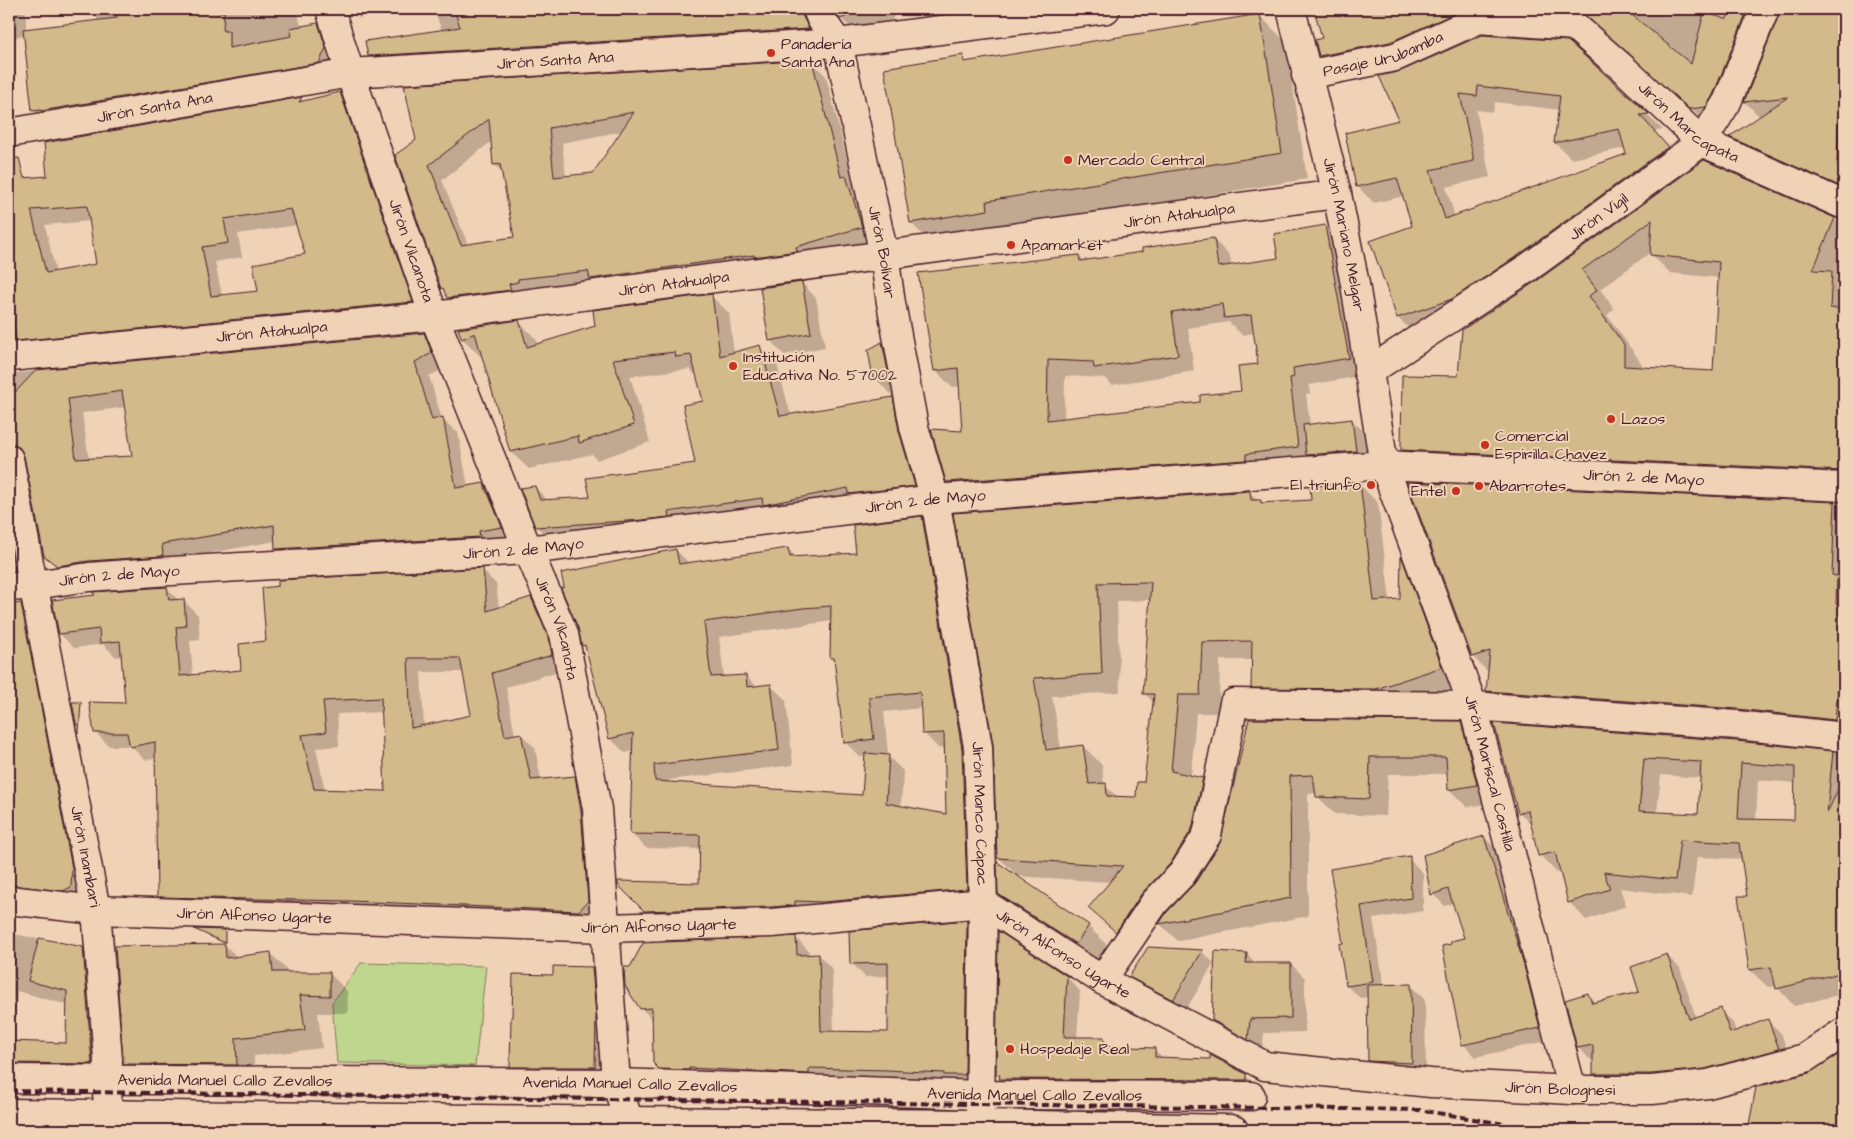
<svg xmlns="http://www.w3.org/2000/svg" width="1853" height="1139" font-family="'Architects Daughter',sans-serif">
	<rect width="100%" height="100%" fill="#f0d2b6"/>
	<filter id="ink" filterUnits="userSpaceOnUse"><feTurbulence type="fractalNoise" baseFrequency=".02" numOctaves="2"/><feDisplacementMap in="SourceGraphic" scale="10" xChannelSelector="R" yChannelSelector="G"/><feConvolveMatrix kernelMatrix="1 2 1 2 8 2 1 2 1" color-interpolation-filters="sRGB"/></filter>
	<g filter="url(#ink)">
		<polygon fill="#bed68d" stroke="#847a5c" points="361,963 486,966 475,1066 337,1063 332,1003"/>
		<g fill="#0003" fill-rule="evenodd">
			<polygon points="9,9 21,9 26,13 26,30 98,21 94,9 297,9 301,27 318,24 331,38 339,62 47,124 34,110 25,36 9,37"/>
			<polygon points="351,9 365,9 360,19"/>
			<polygon points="434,9 897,9 892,20 857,34 841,18 835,9 828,9 818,31 384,71 369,56 442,31"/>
			<polygon points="958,9 1088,9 974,27 959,12"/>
			<polygon points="1318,9 1508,9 1339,71 1323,55 1321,39 1323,39"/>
			<polygon points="1578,9 1689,9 1688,10 1729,20 1730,9 1790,9 1789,12 1779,9 1772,12 1707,124 1655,76"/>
			<polygon points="1793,9 1833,9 1826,48 1839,63 1844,63 1844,195 1745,151 1731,137 1760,117 1745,102 1772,36 1782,39"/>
			<polygon points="1260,16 1286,42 1307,179 1012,227 937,249 911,223 962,57 968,63"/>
			<path d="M1568,42L1663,130L1655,131L1684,164L1415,334L1398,318L1371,242L1414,226L1404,196L1374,203L1357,186L1401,121ZM1495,102L1560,110L1555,143L1572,159L1625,148L1627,155L1455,217L1446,187L1490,177L1476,110L1493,112Z"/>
			<path d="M812,62L826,76L853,184L860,191L876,241L810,261L463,312L448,298L442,288L418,140L406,86ZM623,131L594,174L566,177L562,143ZM492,141L494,164L503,173L515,238L468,245L442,180Z"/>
			<path d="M340,93L354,108L426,317L9,367V181L48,177L45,144L301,99L305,102ZM91,221L98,265L56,273L45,225ZM297,225L306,255L260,292L222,296L215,262L242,257L238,234Z"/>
			<path d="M1704,161L1834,219L1844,229V258L1836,277L1844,285V489L1421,468L1402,450L1459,377L1539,281ZM1651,252V254L1670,273L1720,278L1715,372L1642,368V364L1607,315L1614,309L1600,289Z"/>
			<path d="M1325,226L1342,243L1365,375L1309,385L1310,394H1306L1310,425L1352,420L1366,434L1370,465L965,499L948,482L963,432L960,386L952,387L935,370L1079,256L1084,261L1144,253L1213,239L1230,256L1231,266L1279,259ZM1229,322L1242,335L1255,333L1259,365L1242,392L1202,403L1064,419L1065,376L1105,378L1112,385L1194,371L1188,328Z"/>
			<polygon points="802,283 816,298 825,347 784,355 770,340"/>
			<polygon points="711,296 729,313 734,354 759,347 777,364 791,416 894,398 874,377 882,343 903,364 909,397 893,399 909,416 931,503 554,543 536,526 535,487 548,501 592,498 696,464 705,402 697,373 694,374 690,369 630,376 650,442 597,460 592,454 529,469 511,452 483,355 480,356 463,339 460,330 519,322 536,339 538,345"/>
			<path d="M423,334L438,349L446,368L429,376L442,419L458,433L468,487L484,484L499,499L516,541L291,563L277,549L276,541L176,559L60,570L45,555L26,458H22L9,468V374ZM126,407L134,457L89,460L82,413Z"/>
			<polygon points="9,482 27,575 9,598"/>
			<polygon points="1409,483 1844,504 1844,737 1506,709 1488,691 1489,673 1473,657"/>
			<path d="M1359,484L1378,503L1390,601L1402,600V558L1419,575L1460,686L1395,707L1271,706L1252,687L1253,660H1220L1219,713H1196L1191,776L1202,779L1221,798L1161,912L1135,949L1089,908L1111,882L1015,876L1088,926L1109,947L1098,965L1021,915L1000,894L1016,874L998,857L995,744L955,514L1249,492L1263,504L1313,501ZM1151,600L1145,694L1154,703L1146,783L1137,798H1119L1104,785L1102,765L1083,746L1061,749L1052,696L1120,692L1117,601Z"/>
			<path d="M922,518L937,533L977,764L981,903L660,926L619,885L700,884L701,849L646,848L631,833L634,751L625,753L610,738L587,649L583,645L676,550L689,563L788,549L797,558L857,554ZM832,621L831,657L836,662L845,742L860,757L866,756L863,797L669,783V780L793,765L786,700L771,686L757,687L746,676L724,677L719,637ZM922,708L924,733L938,748H945L948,815L901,807L903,771L886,754H888L884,712Z"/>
			<path d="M482,570L496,584L499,609L531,599L545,613L566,669L506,687L515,735L521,734L535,748L541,780L574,777L589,791L601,916L173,910L159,896L157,758L145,760L131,746H109L95,732L126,704L122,656L116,657L103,644L74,648L60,634L167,588L179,601L183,600L198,615L200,640L190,641L193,676L243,671L268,642ZM421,672H464L472,716L424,726ZM383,712L386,793L325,791L316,748L339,746L337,714Z"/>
			<path d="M20,605L34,618L84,901L9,903V606ZM22,617H25L74,873L72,874Z"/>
			<polygon points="1250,720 1460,723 1478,741 1494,803 1467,807 1449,789 1448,774 1388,774 1386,816 1335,814 1317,796 1317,793 1308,794 1308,916 1178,941 1160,924 1168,913 1196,883 1221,844"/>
			<path d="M1495,725L1735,742L1844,753V1007L1838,995L1794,1006L1776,986L1768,987L1750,970L1749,897L1743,859L1697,857L1692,897L1620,888L1626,906L1586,920L1569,902L1561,872L1557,873L1540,855L1533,826L1519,812ZM1661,775L1701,778L1699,816L1657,813ZM1758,780L1796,783L1795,821L1756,820Z"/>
			<polygon points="1484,837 1496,849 1551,1040 1476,1057 1464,1045 1465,939 1453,903 1445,906 1433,894"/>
			<polygon points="1410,860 1423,873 1423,911 1373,919 1384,986 1411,986 1425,1000 1426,1077 1383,1075 1369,1060 1368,997 1360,998 1347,986 1344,944 1331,870"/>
			<polygon points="967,922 980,935 978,1088 673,1082 654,1062 653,1020 641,1008 796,938 809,951 809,956 819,955 832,969 834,1032 889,1033 889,976 865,977 852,963"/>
			<path d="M9,933L83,948L103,968L111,1083L9,1085ZM17,991L68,1005L67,1044L14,1043Z"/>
			<polygon points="225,945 237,957 271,954 289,972 329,973 347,991 348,1013 318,1013 322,1048 254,1056 254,1083 143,1082 125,1064"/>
			<polygon points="1148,949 1202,952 1214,963 1185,1011 1143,988 1131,977"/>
			<polygon points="1246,954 1257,964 1291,964 1305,978 1305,1032 1264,1033 1262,1053 1227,1034 1213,1020"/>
			<polygon points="1667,956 1680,968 1696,1018 1720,1010 1733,1023 1736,1032 1768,1021 1781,1033 1791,1061 1607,1087 1595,1074 1594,1060 1591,1060 1578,1048 1588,995 1597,1004 1641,993"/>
			<polygon points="592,968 612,988 614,1087 532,1086 512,1066 554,976"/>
			<polygon points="1067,977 1080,991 1077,1038 1103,1038 1113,1048 1155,1050 1163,1058 1245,1075 1259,1088 1014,1092 997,1074"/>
			<polygon points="1839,1056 1844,1061 1844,1130 1749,1130 1757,1088 1810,1074"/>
		</g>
		<g fill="#d2ba8b" stroke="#4a1f2b" fill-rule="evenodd">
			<polygon points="115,9 224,12 223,31 229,31 229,48 292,36 290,28 318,23 326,48 319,63 41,111 41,110 32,111 23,29 117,18"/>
			<polygon points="454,9 631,9 631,13 692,9 802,9 802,15 809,29 368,56 365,41 460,27"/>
			<polygon points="834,9 863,9 863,10 840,19"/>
			<polygon points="1314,9 1464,9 1390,42 1319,56 1315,40 1322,38"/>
			<polygon points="1578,9 1625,9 1691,64 1704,13 1727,19 1729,9 1748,9 1713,95 1706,107 1689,109"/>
			<polygon points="1780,9 1844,9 1844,110 1839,110 1837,162 1844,166 1844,188 1729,137 1788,97 1744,102 1779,15"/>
			<polygon points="1260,14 1282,153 987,201 988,210 910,223 884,68 963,55 964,62"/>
			<path d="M1482,35L1568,41L1649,114L1640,115L1668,147L1520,254L1452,299L1397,318L1370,241L1412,226L1397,178L1356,187L1345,133L1399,120L1379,76L1401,71ZM1478,86L1560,96L1554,143L1619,129L1626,154L1445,219L1430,170L1474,161L1460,94L1477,96Z"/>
			<path d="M812,60L841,177L846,176L862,227L796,247L797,251L754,257V255L590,279L588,271L518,279V282L509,284L511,290L447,298L443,288L441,289L395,155L416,140L404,85ZM634,112L593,173L554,177L549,128ZM489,119L493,165L500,164L514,237L461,245L429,165Z"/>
			<path d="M340,92L413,302L16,341L12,303L9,304V159L19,158L24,178L47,176L44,143L302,97L299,102ZM87,206L96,264L46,273L31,210ZM291,209L305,254L253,264L258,291L211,296L202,247L228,243L224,219Z"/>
			<path d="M1704,160L1835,218L1813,270L1832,271L1830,308L1844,309V471L1401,450L1402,375L1458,376L1462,330L1538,280ZM1652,220L1650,255L1719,262L1713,371L1624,366V345L1589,296L1597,290L1582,270Z"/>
			<path d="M1325,225L1349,358L1293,368L1294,377L1290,378L1298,447L1246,454V460L946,482L931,429L962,431L958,368L934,371L918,273L1079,255L1080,261L1142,252V248L1214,238L1218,267L1278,258L1274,234ZM1222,304L1224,318L1251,315L1258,364L1238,366L1241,391L1200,395V402L1047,420L1048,360L1093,362L1094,368L1178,355L1172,312Z"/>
			<polygon points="802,282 811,333 769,341 760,288"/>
			<polygon points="712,294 720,356 760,345 780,416 893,397 899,431 915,486 849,494 848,488 763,505 762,498 668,512 669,517 642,520 535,527 520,488 535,486 540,500 590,497 586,478 695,463 683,405 703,401 691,355 676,357 675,352 613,359 634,425 579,443 578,436 510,452 475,333 462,339 458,329 519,320 527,347 595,326 593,310"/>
			<path d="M424,333L432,353L415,362L432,420L443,417L456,488L484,483L487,493H488L502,527L479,531L480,537L275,549L274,525L162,544L163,556L88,561L57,566L44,556L24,456L20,448L15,444H9V399L36,370ZM122,391L132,456L76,459L68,399Z"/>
			<polygon points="882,342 889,376 873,378 868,350"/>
			<polygon points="1352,419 1356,451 1306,455 1303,425"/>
			<path d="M1360,482L1374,601L1400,599L1401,555L1442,667L1376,689L1251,688L1252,641L1202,642L1200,695H1178L1171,771L1203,778L1192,829L1170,864L1142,893L1116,932L1088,908L1123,866L997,858L993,744L953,513L1250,491L1251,500H1261V503L1311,500L1310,486ZM1151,582L1143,694H1154L1144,782H1137L1136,797L1107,796L1106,783L1089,784L1083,745L1046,750L1034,678L1102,674L1098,583Z"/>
			<polygon points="1407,482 1835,502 1832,575 1837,576 1836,604 1839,604 1841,657 1835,720 1738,709 1486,691 1490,651 1472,657"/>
			<path d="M922,516L962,749L967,889L823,902L795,901V905L771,907L644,911L618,885V881L699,883L700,835L630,834L633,733L609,739L585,645L582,646L578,628L561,588L564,587L561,573L676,549L679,564L788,548L790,557L856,553L853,525ZM831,606L830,658H834L844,743L874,739L869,697L920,692L922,734L944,733L946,814L886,803L889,755L865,753L862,795L655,781L654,765L779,750L771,684L747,687L746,675L711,677L704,622L803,608Z"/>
			<polygon points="9,540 13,560 9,565"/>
			<path d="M483,568L487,611L531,597L549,639L552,655L492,673L505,736L521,733L531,780L575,776L581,811L588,901L579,911L350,901L157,897L155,742L130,747L127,733H94L89,702L125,703L120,641L100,643L99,629L59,634L52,600L95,595L92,592L167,587L169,600L184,599L186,626L176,627L180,676L241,670L239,644L266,641L262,588L278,586V580ZM408,658H460L471,715L411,728ZM381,698L385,791L314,789L302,735L326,732L323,701Z"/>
			<polygon points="21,603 72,868 71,887 63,891 9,885 9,605"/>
			<polygon points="72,702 81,702 79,733 78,733"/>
			<polygon points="1249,719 1461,721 1477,785 1448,790 1446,757 1370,757 1369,799 1316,797 1313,775 1290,776 1291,898 1159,924 1167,912 1195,883 1220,843"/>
			<path d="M1494,723L1736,741L1833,751L1827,813L1844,777V972L1776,989L1771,967L1749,970L1738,896H1747L1739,843L1680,840L1675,880L1604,872L1610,889L1568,903L1555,852L1538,856L1528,810L1518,813ZM1644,759L1701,762L1698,814L1639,811ZM1741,763L1795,767L1794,820L1738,819Z"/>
			<polygon points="1484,836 1522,958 1540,1028 1462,1045 1442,946 1451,944 1451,941 1464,938 1448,889 1431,895 1423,855"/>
			<polygon points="1410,856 1411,898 1361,906 1373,982 1346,986 1339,944 1343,943 1330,869"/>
			<polygon points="997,862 1089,925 1076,944 998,894"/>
			<polygon points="967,920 965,1075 944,1075 944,1073 886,1070 809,1068 809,1074 689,1068 689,1070 659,1069 653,1063 652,1008 640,1009 625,986 624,967 630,967 643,943 796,936 797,955 819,954 821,1031 888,1032 888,963 850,964 849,931"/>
			<polygon points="194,929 225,930 225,943"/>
			<polygon points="998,931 1067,976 1064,1037 1104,1037 1104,1046 1155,1048 1155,1057 1210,1059 1210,1055 1246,1074 1246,1080 999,1079 1000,1075 996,1075"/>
			<polygon points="39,938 83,947 92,1064 9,1063 9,1041 66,1043 67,991 28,981"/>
			<polygon points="225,944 226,958 271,952 273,972 330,972 330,996 300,995 305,1030 236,1038 237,1065 123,1064 115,946"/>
			<polygon points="1148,947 1203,950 1173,1000 1129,977"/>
			<polygon points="1215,951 1247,953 1246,963 1291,963 1291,1018 1250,1019 1248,1040 1212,1020"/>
			<polygon points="1667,954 1689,1019 1721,1008 1730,1033 1768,1019 1779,1049 1705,1069 1651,1074 1593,1074 1593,1045 1577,1048 1565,1000 1588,993 1592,1003 1639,992 1631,967"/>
			<polygon points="553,966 592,967 596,1016 595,1067 510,1067 511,1017 512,1017 513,974 553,975"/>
			<polygon points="1411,984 1412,1063 1368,1061 1367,985"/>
			<polygon points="1844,1051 1844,1130 1748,1130 1756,1087 1809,1073"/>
		</g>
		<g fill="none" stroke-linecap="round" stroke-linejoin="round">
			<defs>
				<g id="street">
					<path id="s1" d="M330,9L350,73L434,316L528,550L564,634L597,809L616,1083L632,1130"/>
					<path id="s2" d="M817,9L821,19L838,43L884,255L891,303L914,427L935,499L978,747L983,903L980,1114"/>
					<path id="s3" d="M1291,9L1337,194L1355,284L1384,465L1473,706L1572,1090"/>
					<path id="s4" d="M1555,9L1627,72L1702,142L1844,205"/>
					<path id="s5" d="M1306,75L1395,57L1479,19L1575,26"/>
					<path id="s6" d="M9,133L350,73L838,43L1106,9"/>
					<path id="s7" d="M9,357L434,316L1337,194"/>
					<path id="s8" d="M1368,372L1529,267L1702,142L1727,102L1765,9"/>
					<path id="s9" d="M9,459L96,910L108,1059L107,1093L109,1115L115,1130"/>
					<path id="s10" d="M9,587L34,585L89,577L155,572L528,550L935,499L1384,465L1844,487"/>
					<path id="s11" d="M9,900L96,910L606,928L772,923L983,903L1102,980L1265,1066L1431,1083L1572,1090H1652L1708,1084L1805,1058L1844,1032"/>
					<polyline points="1102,980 1155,902 1182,874 1207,835 1234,703 1473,706 1737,725 1844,737"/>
					<path id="s12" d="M9,1079L616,1083L982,1095L1251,1096"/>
				</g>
				<polyline id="secondary" points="9,1113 629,1121 980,1124 1231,1129 1234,1130"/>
			</defs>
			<use href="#street" stroke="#4a1f2b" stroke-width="31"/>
			<use href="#secondary" stroke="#4a1f2b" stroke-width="31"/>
			<use href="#street" stroke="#f0d2b6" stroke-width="28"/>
			<use href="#secondary" stroke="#f0d2b6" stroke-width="28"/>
			<polyline stroke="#4a1f2b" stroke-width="4" stroke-dasharray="8 4" stroke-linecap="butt" points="9,1091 1419,1110 1541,1130"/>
		</g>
	</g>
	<g fill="#c8321e" stroke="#f0d2b6" stroke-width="2">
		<circle cx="771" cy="53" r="5"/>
		<circle cx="1068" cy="160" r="5"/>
		<circle cx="1011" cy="245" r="5"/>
		<circle cx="733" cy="366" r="5"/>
		<circle cx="1611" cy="419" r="5"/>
		<circle cx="1485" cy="445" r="5"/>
		<circle cx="1371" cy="485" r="5"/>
		<circle cx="1479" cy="486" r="5"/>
		<circle cx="1456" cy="491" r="5"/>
		<circle cx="1010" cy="1049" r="5"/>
	</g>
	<g text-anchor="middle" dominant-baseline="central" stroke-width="4" stroke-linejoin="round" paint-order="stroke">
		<g font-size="16" fill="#4a1f2b" stroke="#f0d2b6" text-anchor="start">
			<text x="781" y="44">Panadería<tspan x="781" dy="18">Santa Ana</tspan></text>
			<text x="1078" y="160">Mercado Central</text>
			<text x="1021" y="245">Apamarket</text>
			<text x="743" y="357">Institución<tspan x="743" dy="18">Educativa No. 57002</tspan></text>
			<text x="1621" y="419">Lazos</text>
			<text x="1495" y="436">Comercial<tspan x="1495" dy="18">Espirilla Chavez</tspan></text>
			<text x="1361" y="485" text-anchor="end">El triunfo</text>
			<text x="1489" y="486">Abarrotes</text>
			<text x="1446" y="491" text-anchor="end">Entel</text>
			<text x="1020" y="1049">Hospedaje Real</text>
		</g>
		<g font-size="16" fill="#4a1f2b" stroke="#f0d2b6">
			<text stroke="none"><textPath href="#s5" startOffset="80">Pasaje Urubamba</textPath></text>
			<text stroke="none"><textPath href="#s6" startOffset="552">Jirón Santa Ana</textPath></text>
			<text stroke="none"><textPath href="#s6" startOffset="148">Jirón Santa Ana</textPath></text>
			<text stroke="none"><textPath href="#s4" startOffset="176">Jirón Marcapata</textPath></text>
			<text stroke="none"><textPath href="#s7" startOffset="1179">Jirón Atahualpa</textPath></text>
			<text stroke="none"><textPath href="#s8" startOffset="278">Jirón Vigil</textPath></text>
			<text stroke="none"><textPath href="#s3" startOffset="232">Jirón Mariano Melgar</textPath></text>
			<text stroke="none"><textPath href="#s1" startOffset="255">Jirón Vilcanota</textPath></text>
			<text stroke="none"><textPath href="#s2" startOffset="254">Jirón Bolívar</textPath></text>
			<text stroke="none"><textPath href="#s7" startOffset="669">Jirón Atahualpa</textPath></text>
			<text stroke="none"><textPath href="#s7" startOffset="264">Jirón Atahualpa</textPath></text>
			<text stroke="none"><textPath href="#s10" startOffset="1641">Jirón 2 de Mayo</textPath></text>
			<text stroke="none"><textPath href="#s10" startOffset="921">Jirón 2 de Mayo</textPath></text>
			<text stroke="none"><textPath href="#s10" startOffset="516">Jirón 2 de Mayo</textPath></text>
			<text stroke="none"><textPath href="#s10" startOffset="111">Jirón 2 de Mayo</textPath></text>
			<text stroke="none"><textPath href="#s1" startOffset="660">Jirón Vilcanota</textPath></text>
			<text stroke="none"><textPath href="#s3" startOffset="792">Jirón Mariscal Castilla</textPath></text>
			<text stroke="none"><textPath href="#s2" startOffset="825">Jirón Manco Cápac</textPath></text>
			<text stroke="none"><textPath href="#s9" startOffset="405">Jirón Inambari</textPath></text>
			<text stroke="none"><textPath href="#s11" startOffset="246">Jirón Alfonso Ugarte</textPath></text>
			<text stroke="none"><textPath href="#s11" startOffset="651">Jirón Alfonso Ugarte</textPath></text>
			<text stroke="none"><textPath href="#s11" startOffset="1071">Jirón Alfonso Ugarte</textPath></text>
			<text stroke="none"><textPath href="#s12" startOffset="216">Avenida Manuel Callo Zevallos</textPath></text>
			<text stroke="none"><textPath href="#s12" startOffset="621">Avenida Manuel Callo Zevallos</textPath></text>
			<text stroke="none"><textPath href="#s11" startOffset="1598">Jirón Bolognesi</textPath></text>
			<text stroke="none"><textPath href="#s12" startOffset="1026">Avenida Manuel Callo Zevallos</textPath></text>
		</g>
	</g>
	<rect width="1853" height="1139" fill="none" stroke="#f0d2b6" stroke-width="30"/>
	<rect x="15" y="15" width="1823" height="1109" fill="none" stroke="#4a1f2b" stroke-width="2" filter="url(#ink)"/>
</svg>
